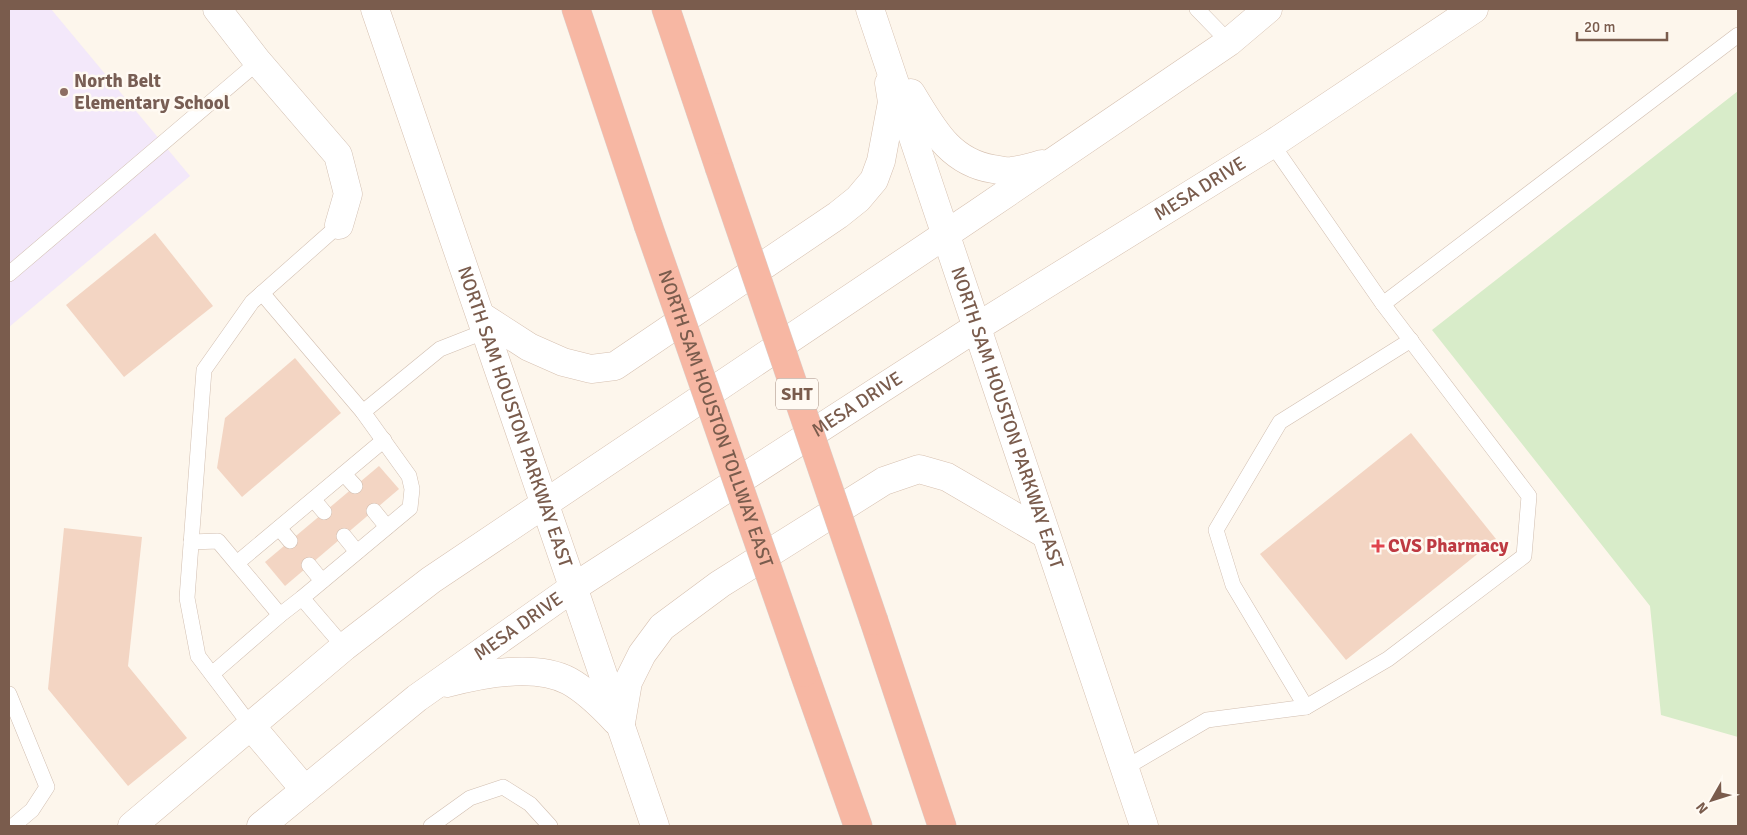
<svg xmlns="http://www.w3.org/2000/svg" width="1747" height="835" font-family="Signika,sans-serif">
	<rect width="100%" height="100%" fill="#fdf6ec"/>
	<polygon fill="#f3e8fa" points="9,9 51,9 190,176 9,327"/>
	<polygon fill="#d8ecc9" points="1738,91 1738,737 1661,715 1650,606 1432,330"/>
	<g fill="#f3d5c3">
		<polygon points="155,233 213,306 124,377 66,305"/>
		<polygon points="295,358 341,413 242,497 217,468 225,418"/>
		<polygon points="1411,433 1496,539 1346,660 1260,554"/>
		<polygon points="379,466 399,489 285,586 265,562"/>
		<polygon points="64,528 142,537 128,666 187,738 128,786 48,689"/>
	</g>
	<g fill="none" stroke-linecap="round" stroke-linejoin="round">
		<defs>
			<g id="lane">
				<polyline points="1197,9 1229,42"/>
				<polyline points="9,274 258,62"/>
				<polyline points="262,293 363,412"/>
				<polyline points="1383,304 1738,35"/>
				<polyline points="344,474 355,486"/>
				<polyline points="314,500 324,512"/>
				<polyline points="374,511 387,527"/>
				<polyline points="279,528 290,541"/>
				<polyline points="344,536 357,552"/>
				<polyline points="191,542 218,541 280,615 302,598"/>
				<polyline points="237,563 384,440"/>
				<polyline points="309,565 322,581"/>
				<polyline points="344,647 302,598 410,508 412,489 409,476 363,412 440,349 486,331"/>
				<polyline points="212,674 280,615"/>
				<polyline points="9,694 47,787 32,810 13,826"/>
				<polyline points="1306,707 1233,585 1216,530 1280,422 1411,340"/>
				<polyline points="251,726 198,656 187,598 204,370 252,302 339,225"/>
				<polyline points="1125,768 1207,720 1306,707 1388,659 1524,556 1529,496 1383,304 1272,144"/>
				<polyline points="431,826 470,798 503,787 530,804 550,826"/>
			</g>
			<polyline id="street" points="217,9 258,62 338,155 348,194 339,225"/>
			<g id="secondary">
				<path id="s1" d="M375,9L655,826"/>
				<path id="s2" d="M870,9L1144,826"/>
				<path d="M911,93C932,127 949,162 993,169C999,170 1006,172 1012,171C1022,170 1032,167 1042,164"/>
				<polyline points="481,316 529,347 563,362 591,369 615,366 838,215 858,199 874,180 881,161 892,102 889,83"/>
				<path d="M447,683C481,674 535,663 569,681C587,691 602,706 616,721"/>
				<polyline points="621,723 628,682 642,654 662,627 720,584 884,481 919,469 947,477 1045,534"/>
				<polyline points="251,726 305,790"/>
				<polyline points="132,826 344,647 431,580 976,214 1229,42 1268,9"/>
				<path id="s3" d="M261,826L417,698L574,587L977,327L1272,144L1474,9"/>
			</g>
			<g id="highway">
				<polyline points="576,9 648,225"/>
				<polyline points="666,9 719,167"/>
				<polyline points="874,621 942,826"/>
				<polyline points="804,673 858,826"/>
			</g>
		</defs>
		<use href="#lane" stroke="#d1beb0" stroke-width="16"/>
		<use href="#street" stroke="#d1beb0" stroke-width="29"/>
		<use href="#secondary" stroke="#d6c0b0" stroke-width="29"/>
		<use href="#highway" stroke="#dad1cd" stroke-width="29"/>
		<use href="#lane" stroke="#fff" stroke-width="15"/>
		<use href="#street" stroke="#fff" stroke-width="28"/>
		<use href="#secondary" stroke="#fff" stroke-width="28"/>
		<use href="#highway" stroke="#f7b7a3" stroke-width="28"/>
		<defs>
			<g id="highway-bridge">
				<polyline points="719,167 874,621"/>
				<path id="s4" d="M648,225L804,673"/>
			</g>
		</defs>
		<use href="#highway-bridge" stroke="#dad1cd" stroke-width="29" stroke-linecap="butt"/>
		<use href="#highway-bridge" stroke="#f7b7a3" stroke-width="28"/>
	</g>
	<circle fill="#8d6e63" stroke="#fffaf3" stroke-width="2" cx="64" cy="92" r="5"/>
	<path fill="#e0444e" stroke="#fffaf3" stroke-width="2" d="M1375.5 538.5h5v5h5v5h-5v5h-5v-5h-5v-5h5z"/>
	<g text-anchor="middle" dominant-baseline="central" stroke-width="5" stroke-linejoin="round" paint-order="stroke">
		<rect fill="#fffaf3" stroke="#a28b7f" stroke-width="1" x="776" y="378.5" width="42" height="31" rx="4"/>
		<g font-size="18" font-weight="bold" fill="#7a5c4d">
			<text x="797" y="394">SHT</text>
		</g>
		<g font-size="19" font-weight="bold" fill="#785e54" stroke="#fffaf3" text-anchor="start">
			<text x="74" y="81">North Belt<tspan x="74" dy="22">Elementary School</tspan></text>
		</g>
		<g font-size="19" fill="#7a5c4d" stroke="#fffaf3">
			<text stroke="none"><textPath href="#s3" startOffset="1136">MESA DRIVE</textPath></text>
			<text stroke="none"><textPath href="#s3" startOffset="731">MESA DRIVE</textPath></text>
			<text stroke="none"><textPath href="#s1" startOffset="431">NORTH SAM HOUSTON PARKWAY EAST</textPath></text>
			<text stroke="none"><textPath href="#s4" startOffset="205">NORTH SAM HOUSTON TOLLWAY EAST</textPath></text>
			<text stroke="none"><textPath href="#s2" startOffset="431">NORTH SAM HOUSTON PARKWAY EAST</textPath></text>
			<text stroke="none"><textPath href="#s3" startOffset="326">MESA DRIVE</textPath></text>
		</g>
		<g font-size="19" font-weight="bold" fill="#be3a42" stroke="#fffaf3" text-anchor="start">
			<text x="1388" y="546">CVS Pharmacy</text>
		</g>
	</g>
	<rect width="1747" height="835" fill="none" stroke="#7a5c4d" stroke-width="20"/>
	<g transform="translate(1712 800) rotate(231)" stroke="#fffaf3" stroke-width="4" paint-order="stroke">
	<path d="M0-4L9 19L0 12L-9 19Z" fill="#7a5c4d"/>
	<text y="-8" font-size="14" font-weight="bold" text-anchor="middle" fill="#7a5c4d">N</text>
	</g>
	<path d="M1577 32v8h90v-8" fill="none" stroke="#7a5c4d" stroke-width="2.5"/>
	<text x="1584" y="32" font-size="15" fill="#7a5c4d" stroke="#fffaf3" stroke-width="4" paint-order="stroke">20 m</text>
</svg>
